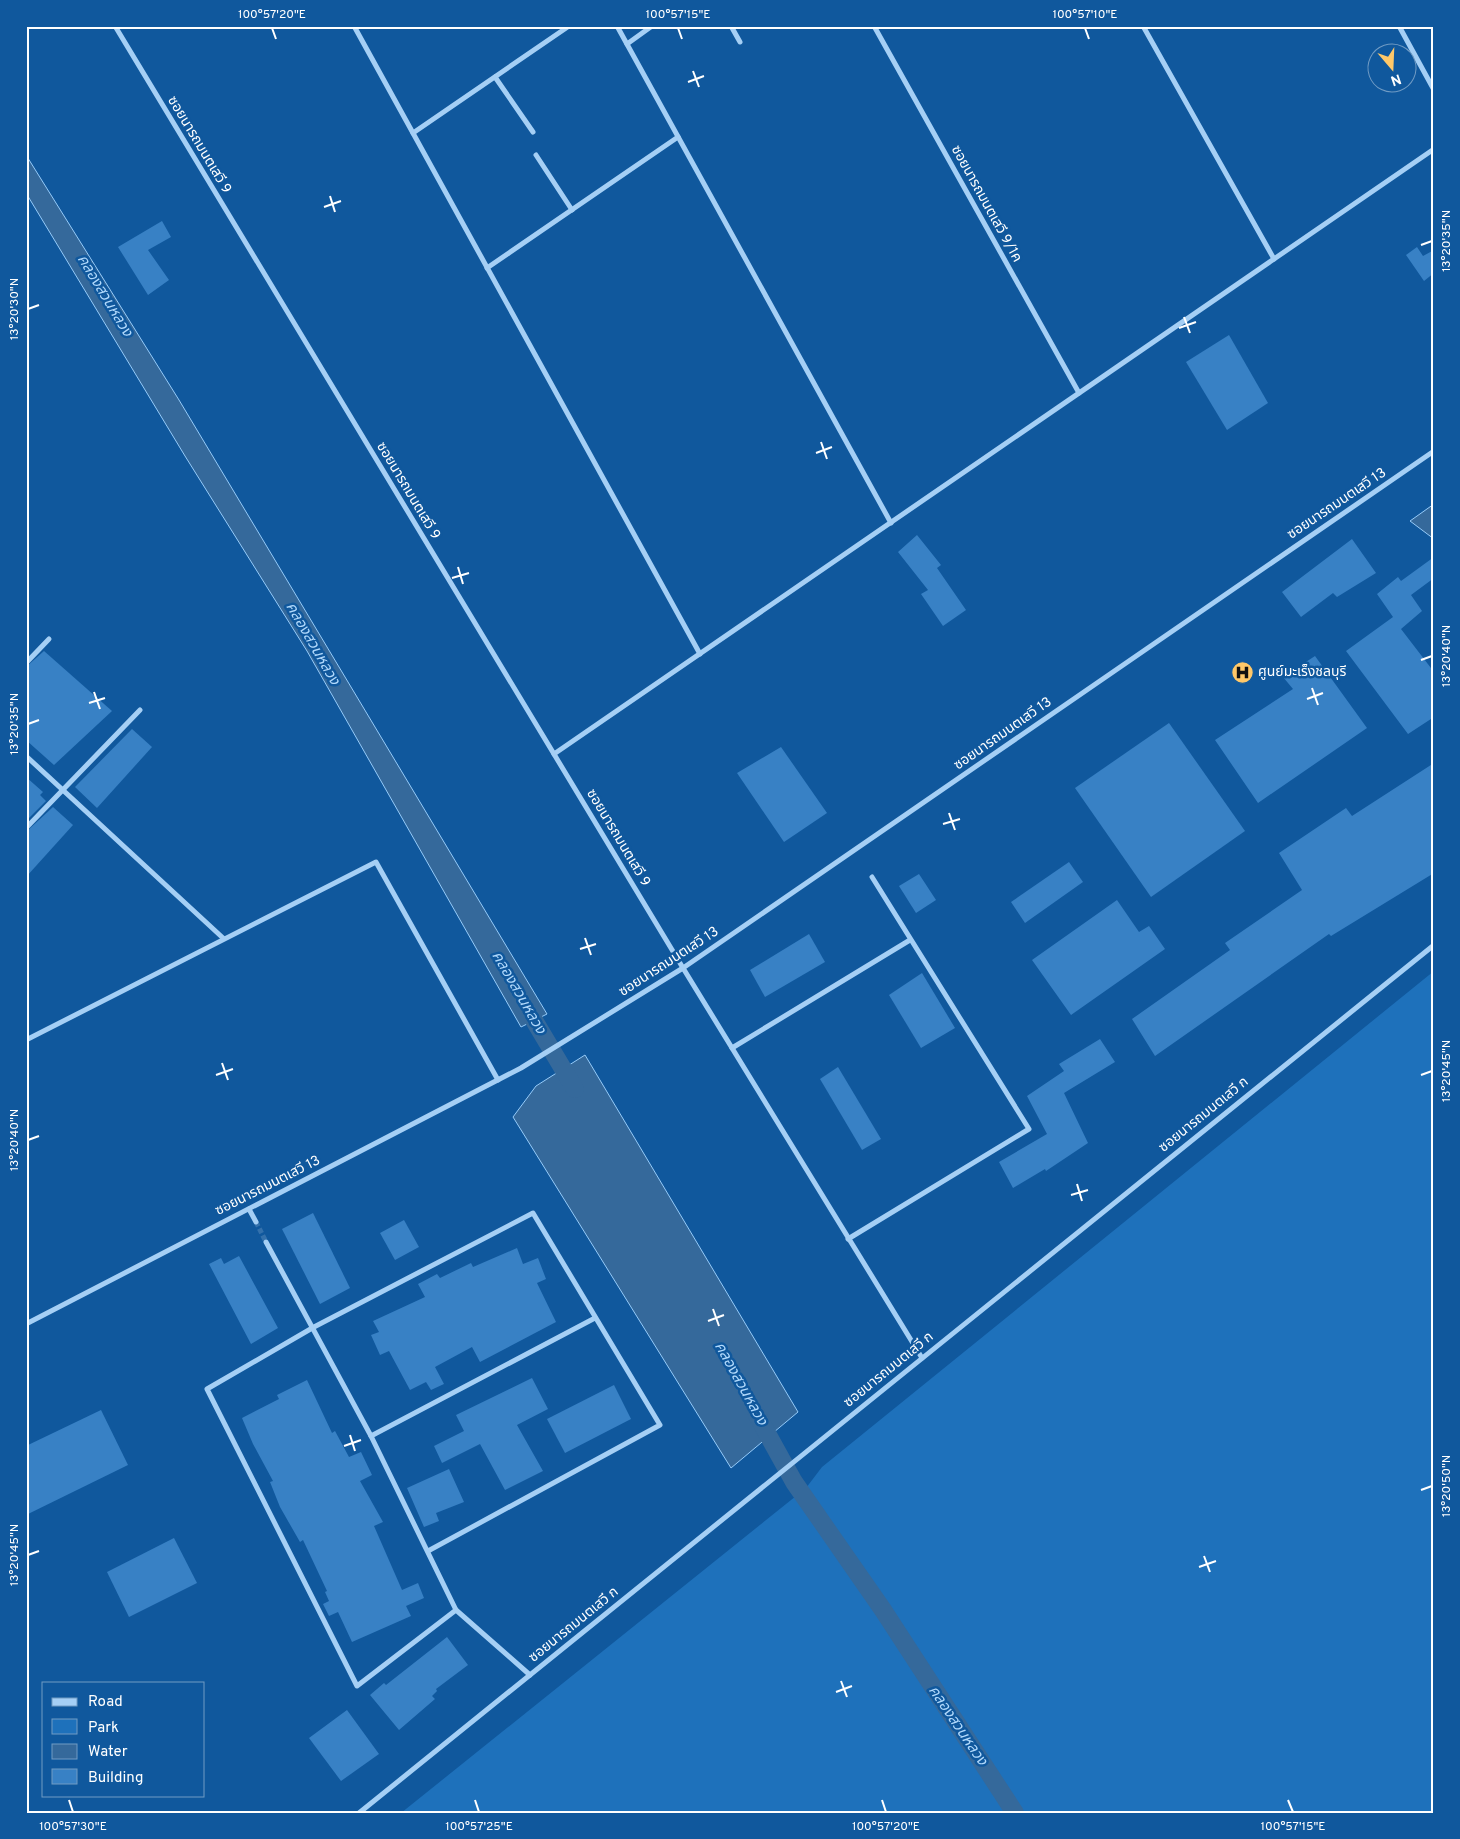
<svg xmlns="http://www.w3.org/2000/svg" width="1460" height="1839" font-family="Overpass,'Noto Sans Thai',sans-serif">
	<rect width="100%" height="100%" fill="#10589d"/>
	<polygon fill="#1e71bb" points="1434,971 1434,1813 401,1813 806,1488 822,1467"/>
	<g fill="#35699b" stroke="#96cbf9">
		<polygon points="26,155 179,400 547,1014 521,1027 307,651 185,456 26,193"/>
		<polygon points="1434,504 1434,539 1410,521"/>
		<polygon points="585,1055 798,1412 731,1468 513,1117 536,1086"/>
	</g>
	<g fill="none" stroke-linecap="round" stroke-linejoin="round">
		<g stroke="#35699b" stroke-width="18">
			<polyline points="522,1000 575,1089"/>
			<polyline points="757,1415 794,1482 883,1610 1015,1813"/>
		</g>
	</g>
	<g fill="#3881c5">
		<polygon points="162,221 171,237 148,250 169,280 148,295 118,247"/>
		<polygon points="1417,247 1423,256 1434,250 1434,273 1424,281 1406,255"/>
		<polygon points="1229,335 1268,403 1227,430 1186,362"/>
		<polygon points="917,535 941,565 937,568 966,610 943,626 921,594 928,590 898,552"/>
		<polygon points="1352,539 1376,573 1337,597 1333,593 1301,617 1282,592"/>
		<polygon points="1434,557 1434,578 1411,595 1422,611 1401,629 1434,672 1434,717 1408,734 1346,651 1393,617 1377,594 1398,577 1401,581"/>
		<polygon points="44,651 112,711 54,765 26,740 26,667"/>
		<polygon points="1315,656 1367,728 1258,803 1215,740 1293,689 1283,677"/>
		<polygon points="1169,723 1245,831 1151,897 1075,788"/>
		<polygon points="132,729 152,747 97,808 75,787"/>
		<polygon points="781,747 827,813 784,842 737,773"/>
		<polygon points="1434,763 1434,873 1331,936 1329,934 1155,1056 1132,1019 1230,950 1225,943 1302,890 1279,853 1346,808 1352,816"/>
		<polygon points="26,777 43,792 40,795 46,801 26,821"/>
		<polygon points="53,807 73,825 26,877 26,832"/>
		<polygon points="1069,862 1083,882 1025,923 1011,902"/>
		<polygon points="919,874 936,900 916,913 899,886"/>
		<polygon points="1117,900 1139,932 1149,926 1165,949 1071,1015 1032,960"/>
		<polygon points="809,934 825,962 765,997 750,970"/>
		<polygon points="922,973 955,1028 921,1048 889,995"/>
		<polygon points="1100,1039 1115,1062 1064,1093 1088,1143 1046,1171 1045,1169 1013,1188 999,1162 1047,1134 1027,1096 1064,1071 1059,1064"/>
		<polygon points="838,1067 881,1139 862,1150 820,1079"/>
		<polygon points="313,1213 350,1288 320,1304 282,1229"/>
		<polygon points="404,1220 419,1247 395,1260 380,1233"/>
		<polygon points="517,1248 523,1264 538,1258 546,1279 537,1283 556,1322 480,1362 472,1347 435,1367 444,1384 431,1390 426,1382 410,1390 389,1351 380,1355 371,1335 379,1332 373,1321 425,1297 418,1284 437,1274 440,1278 471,1263 473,1267"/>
		<polygon points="239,1256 278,1328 251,1344 209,1264 221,1258 224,1264"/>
		<polygon points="532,1378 548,1409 517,1425 543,1471 505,1490 480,1444 442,1463 434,1446 464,1431 456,1415"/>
		<polygon points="307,1380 332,1433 335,1431 349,1457 361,1452 372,1475 360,1481 383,1522 374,1526 402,1590 418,1583 424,1598 406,1606 411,1616 352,1642 338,1612 329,1616 323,1604 329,1601 325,1592 327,1591 303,1540 300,1542 280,1507 270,1482 273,1481 253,1444 242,1418 279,1399 277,1395"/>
		<polygon points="614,1385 631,1419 565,1453 547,1419"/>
		<polygon points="101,1410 128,1465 26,1515 26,1446"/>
		<polygon points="449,1469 464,1502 436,1513 439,1521 424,1527 407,1488"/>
		<polygon points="174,1538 197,1583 129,1617 107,1572"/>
		<polygon points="447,1637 468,1665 436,1689 437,1691 432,1696 435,1699 399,1730 370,1695 384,1683 386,1685"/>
		<polygon points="347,1710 379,1754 341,1781 309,1738"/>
	</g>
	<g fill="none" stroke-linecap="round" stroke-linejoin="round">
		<polyline stroke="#3471ac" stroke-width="5" stroke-dasharray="5 2.5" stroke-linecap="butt" points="256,1222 266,1242"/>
		<g stroke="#a5cff5" stroke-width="5">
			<polyline points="115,26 683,968 922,1358"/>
			<polyline points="354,26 700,654"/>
			<polyline points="617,26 891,523"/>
			<polyline points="731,26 740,42"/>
			<polyline points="874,26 1079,393"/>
			<polyline points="1143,26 1274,259"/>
			<polyline points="1399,26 1434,90"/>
			<polyline points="627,44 652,26"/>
			<polyline points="495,77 533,132"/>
			<polyline points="413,133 569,26"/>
			<polyline points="536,155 572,210"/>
			<polyline points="487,268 678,137"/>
			<polyline points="26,663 49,639"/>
			<polyline points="554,754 1434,149"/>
			<polyline points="26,756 223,938"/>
			<polyline points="26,828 140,710"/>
			<polyline points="26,1040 376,862 498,1080"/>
			<polyline points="732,1048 910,940"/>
			<polyline points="249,1209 256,1222"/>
			<polyline points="848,1239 1029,1129 872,877"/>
			<polyline points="266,1242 371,1436 456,1610 530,1675"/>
			<polyline points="26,1324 521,1068 683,968 1434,451"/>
			<polyline points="371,1436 595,1318"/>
			<polyline points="428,1551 660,1425 533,1213 314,1327 207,1389 357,1686 456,1610"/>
			<polyline points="359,1813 1434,945"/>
		</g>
	</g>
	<path fill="none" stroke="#fff" stroke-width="2" d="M272,28L276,39M678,28L682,39M1085,28L1089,39M693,71L699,87M688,82L704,76M330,196L335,212M324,207L341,201M1421,245L1432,241M28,309L39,305M1184,317L1190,333M1179,328L1196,322M821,442L827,459M816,453L832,447M458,567L463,584M452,578L469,573M1421,660L1432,656M1312,688L1318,705M94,692L100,709M1307,699L1323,693M89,703L105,698M28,724L39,720M949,813L955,830M943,824L960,819M585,938L591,955M580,949L596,944M222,1063L228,1080M216,1075L233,1069M1421,1075L1432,1071M28,1140L39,1136M1077,1184L1082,1201M1071,1195L1088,1190M713,1309L719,1326M708,1321L724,1315M350,1435L355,1451M344,1446L361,1440M1421,1490L1432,1486M28,1555L39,1551M1204,1556L1210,1572M1199,1567L1216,1561M841,1681L847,1697M836,1692L852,1686M69,1800L73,1812M475,1800L479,1812M882,1800L886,1812M1288,1800L1293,1812"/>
	<defs>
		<symbol id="hospital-disc" viewBox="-11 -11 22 22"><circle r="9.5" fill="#ffc869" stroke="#10589d"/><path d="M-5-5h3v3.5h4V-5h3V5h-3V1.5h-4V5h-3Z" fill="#111"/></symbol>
	</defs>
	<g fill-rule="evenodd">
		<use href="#hospital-disc" x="1230" y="660" width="25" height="25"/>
	</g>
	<g text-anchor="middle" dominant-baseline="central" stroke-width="5" stroke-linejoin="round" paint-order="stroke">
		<g font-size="14" fill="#fff" stroke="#10589d">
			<text transform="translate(199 145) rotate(59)">ซอยนารถมนตเสวี 9</text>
			<text transform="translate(986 204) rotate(61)">ซอยนารถมนตเสวี 9/1ค</text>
			<text transform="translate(408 491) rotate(59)">ซอยนารถมนตเสวี 9</text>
			<text transform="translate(1337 504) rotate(-34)">ซอยนารถมนตเสวี 13</text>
			<text transform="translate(1003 734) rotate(-35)">ซอยนารถมนตเสวี 13</text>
			<text transform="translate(618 838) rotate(59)">ซอยนารถมนตเสวี 9</text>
			<text transform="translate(669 962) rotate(-33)">ซอยนารถมนตเสวี 13</text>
			<text transform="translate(1204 1115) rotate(-39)">ซอยนารถมนตเสวี ก</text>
			<text transform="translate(268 1186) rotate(-27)">ซอยนารถมนตเสวี 13</text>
			<text transform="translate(889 1370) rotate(-39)">ซอยนารถมนตเสวี ก</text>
			<text transform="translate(574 1625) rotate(-39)">ซอยนารถมนตเสวี ก</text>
		</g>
		<g font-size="14" fill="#fff" stroke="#10589d" text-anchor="start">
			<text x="1258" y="672">ศูนย์มะเร็งชลบุรี</text>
		</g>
		<g font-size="15" font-style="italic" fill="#b1d9fc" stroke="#10589d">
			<text transform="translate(104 296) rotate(59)">คลองสวนหลวง</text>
			<text transform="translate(312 644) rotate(60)">คลองสวนหลวง</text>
			<text transform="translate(518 993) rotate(60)">คลองสวนหลวง</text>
			<text transform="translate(740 1384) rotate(61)">คลองสวนหลวง</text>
			<text transform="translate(957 1726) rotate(56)">คลองสวนหลวง</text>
		</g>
	</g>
	<rect width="1460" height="1839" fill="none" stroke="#10589d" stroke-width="55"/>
	<rect x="42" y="1682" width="162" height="115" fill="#10589d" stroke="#709bc4"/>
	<rect x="52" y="1698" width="25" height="8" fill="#a5cff5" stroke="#709bc4"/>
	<text x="88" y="1706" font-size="15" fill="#ffffff">Road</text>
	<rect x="52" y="1719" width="25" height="15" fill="#1e71bb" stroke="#709bc4"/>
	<text x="88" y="1732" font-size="15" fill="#ffffff">Park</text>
	<rect x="52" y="1744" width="25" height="15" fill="#35699b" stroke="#709bc4"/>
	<text x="88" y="1756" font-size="15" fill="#ffffff">Water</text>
	<rect x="52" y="1769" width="25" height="15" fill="#3881c5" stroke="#709bc4"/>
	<text x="88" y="1782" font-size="15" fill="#ffffff">Building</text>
	<g transform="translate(1392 68) rotate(161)"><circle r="24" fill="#10589d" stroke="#709bc4"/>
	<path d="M0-4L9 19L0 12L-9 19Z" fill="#ffc869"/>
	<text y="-8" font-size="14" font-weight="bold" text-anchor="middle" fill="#ffffff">N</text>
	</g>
	<rect x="28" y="28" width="1404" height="1784" fill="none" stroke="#fff" stroke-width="2"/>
	<g font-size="12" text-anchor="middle" fill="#fff">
		<text x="272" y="18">100°57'20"E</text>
		<text x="678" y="18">100°57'15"E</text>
		<text x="1085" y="18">100°57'10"E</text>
		<text transform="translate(1446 241) rotate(-90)" y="4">13°20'35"N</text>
		<text transform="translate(14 309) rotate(-90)" y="4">13°20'30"N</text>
		<text transform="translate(1446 656) rotate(-90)" y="4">13°20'40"N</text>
		<text transform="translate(14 724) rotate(-90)" y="4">13°20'35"N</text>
		<text transform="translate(1446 1071) rotate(-90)" y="4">13°20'45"N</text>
		<text transform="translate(14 1140) rotate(-90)" y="4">13°20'40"N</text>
		<text transform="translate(1446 1486) rotate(-90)" y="4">13°20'50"N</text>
		<text transform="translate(14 1555) rotate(-90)" y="4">13°20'45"N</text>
		<text x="73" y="1830">100°57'30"E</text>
		<text x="479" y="1830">100°57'25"E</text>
		<text x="886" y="1830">100°57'20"E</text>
		<text x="1293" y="1830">100°57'15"E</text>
	</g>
</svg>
